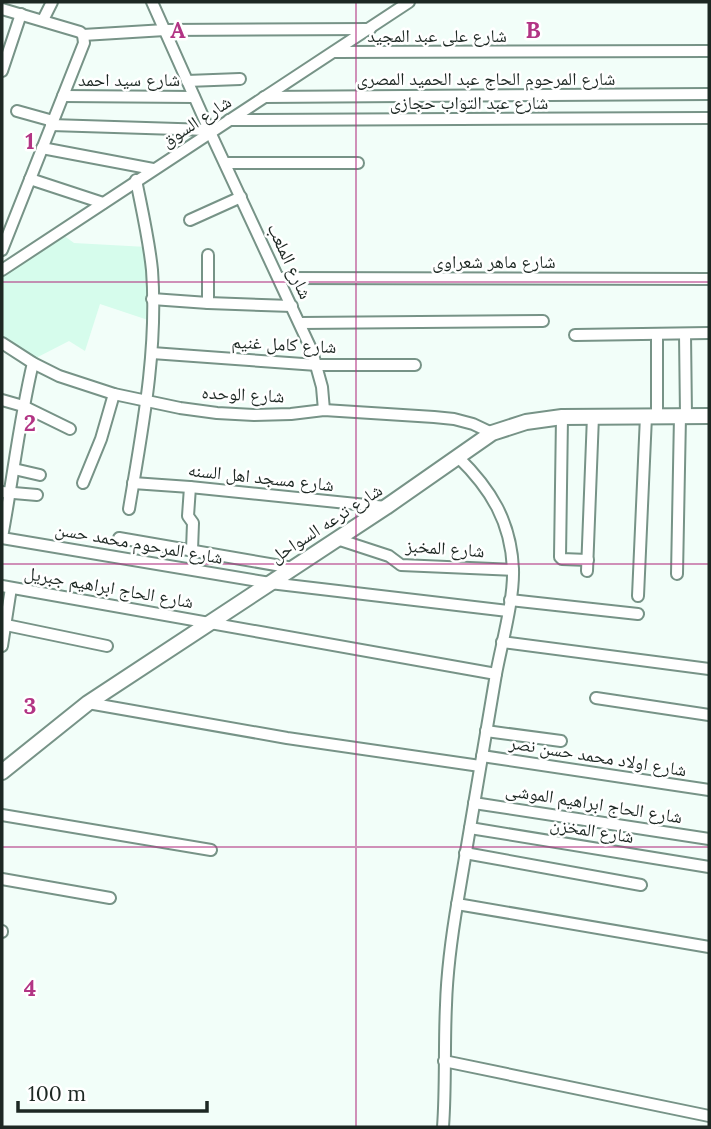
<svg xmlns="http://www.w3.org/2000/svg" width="711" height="1129" font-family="Lora,'Noto Naskh Arabic',serif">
	<rect width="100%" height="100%" fill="#f2fef9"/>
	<polygon fill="#d6fcec" points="63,235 74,243 147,247 148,320 100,304 85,351 69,341 32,360 2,339 2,275"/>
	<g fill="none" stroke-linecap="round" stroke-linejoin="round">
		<defs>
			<g id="street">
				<polyline points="152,2 210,132 312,351 322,387 324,410"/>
				<polyline points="2,9 80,32 83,35 84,43 2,250"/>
				<polyline points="43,20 52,2"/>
				<polyline points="83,35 165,30 370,29"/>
				<polyline points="334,52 709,51"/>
				<polyline points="2,71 21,14"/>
				<polyline points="187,81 240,79"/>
				<polyline points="63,96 194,97"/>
				<polyline points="264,97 709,94"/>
				<polyline points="17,111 53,121"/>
				<polyline points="229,120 709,118"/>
				<polyline points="51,125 209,130"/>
				<polyline points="42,148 153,169"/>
				<polyline points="225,163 358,163"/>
				<polyline points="30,179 103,203"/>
				<polyline points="190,220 241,197"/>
				<polyline points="208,255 208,303"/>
				<polyline points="2,270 409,2"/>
				<polyline points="279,278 709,279"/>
				<polyline points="152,299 208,303 292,306"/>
				<polyline points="300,323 543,321"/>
				<polyline points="685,334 686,416"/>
				<polyline points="575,335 709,333"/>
				<polyline points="2,343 33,363 59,376 114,394 180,408 217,413 254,415 291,414 324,410 434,417 454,419 473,424 492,433"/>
				<polyline points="152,353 317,365 415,365"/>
				<polyline points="2,400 23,406 70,429"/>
				<polyline points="657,416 657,334"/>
				<polyline points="562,417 560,557 562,559 588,560"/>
				<polyline points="14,469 40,475"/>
				<polyline points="83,483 101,439 114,394"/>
				<polyline points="133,483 190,487 386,507"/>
				<polyline points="190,487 188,516 193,523 192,550"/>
				<polyline points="2,492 37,495"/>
				<path d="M129,509C142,431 158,350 152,270C149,240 142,210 136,180"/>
				<path d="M2,537C13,479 19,421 33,363"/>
				<polyline points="2,538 270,583 508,611"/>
				<polyline points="119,538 293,568"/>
				<polyline points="337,539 389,556 401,565 513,570"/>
				<polyline points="587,571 593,416"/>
				<polyline points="677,574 680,416"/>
				<polyline points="2,586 496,674"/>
				<polyline points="638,596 646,416"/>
				<polyline points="510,600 638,614"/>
				<polyline points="6,625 107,646"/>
				<polyline points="502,642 709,669"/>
				<polyline points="2,646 11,588"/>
				<polyline points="596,698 709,715"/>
				<polyline points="88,703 287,738 480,766"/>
				<polyline points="486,731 561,741"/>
				<polyline points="482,756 709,790"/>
				<polyline points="474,803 709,839"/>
				<polyline points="2,815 211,850"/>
				<polyline points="470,828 709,867"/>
				<polyline points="465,853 641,885"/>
				<polyline points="2,879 110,898"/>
				<polyline points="457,904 709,947"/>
				<polyline points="2,931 2,932"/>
				<polyline points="444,1061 709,1116"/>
				<path d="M443,1127C446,1087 444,1046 446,1005C447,970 452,934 458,899C470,824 483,749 496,674C502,642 514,600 513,569C511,522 491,489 458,457"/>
			</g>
			<polyline id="secondary" points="2,772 88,703 386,507 492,433 526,422 562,417 709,416"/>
		</defs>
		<use href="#street" stroke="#779387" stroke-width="14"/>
		<use href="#secondary" stroke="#779387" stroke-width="18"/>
		<use href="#street" stroke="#fff" stroke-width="10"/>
		<use href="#secondary" stroke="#fff" stroke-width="14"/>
	</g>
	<path fill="none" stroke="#b23484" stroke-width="2" stroke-opacity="0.55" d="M356,2V1127M2,282H709M2,564H709M2,847H709"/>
	<g text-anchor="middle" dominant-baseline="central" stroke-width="5" stroke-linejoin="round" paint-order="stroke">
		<g font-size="18" fill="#1d2823" stroke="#fff">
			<text x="437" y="35">شارع على عبد المجيد</text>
			<text x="486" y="78">شارع المرحوم الحاج عبد الحميد المصرى</text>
			<text x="129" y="79">شارع سيد احمد</text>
			<text x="469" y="102">شارع عبد التواب حجازى</text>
			<text transform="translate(196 121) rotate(-33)">شارع السوق</text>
			<text transform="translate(290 261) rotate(65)">شارع الملعب</text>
			<text x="494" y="261">شارع ماهر شعراوى</text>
			<text transform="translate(284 344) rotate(3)">شارع كامل غنيم</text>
			<text transform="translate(243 394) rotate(3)">شارع الوحده</text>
			<text transform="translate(261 477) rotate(6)">شارع مسجد اهل السنه</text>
			<text transform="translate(326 523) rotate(-33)">شارع ترعه السواحل</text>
			<text transform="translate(139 543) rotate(10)">شارع المرحوم محمد حسن</text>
			<text transform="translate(445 548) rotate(4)">شارع المخبز</text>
			<text transform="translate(109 587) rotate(10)">شارع الحاج ابراهيم جبريل</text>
			<text transform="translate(598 756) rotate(9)">شارع اولاد محمد حسن نصر</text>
			<text transform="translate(594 803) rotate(9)">شارع الحاج ابراهيم الموشى</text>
			<text transform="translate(592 830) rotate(9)">شارع المخزن</text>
		</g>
	</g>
	<g font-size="23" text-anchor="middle" font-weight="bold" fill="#b23484" stroke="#fff" stroke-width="5" stroke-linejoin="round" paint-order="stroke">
		<text x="178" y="38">A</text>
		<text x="533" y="38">B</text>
		<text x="30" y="149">1</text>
		<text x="30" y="431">2</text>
		<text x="30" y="714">3</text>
		<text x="30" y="996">4</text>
	</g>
	<rect width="711" height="1129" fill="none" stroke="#1d2823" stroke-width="7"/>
	<path d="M18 1101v10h189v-10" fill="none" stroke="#1d2823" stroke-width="3.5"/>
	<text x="28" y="1101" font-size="21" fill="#1d2823" stroke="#ffffff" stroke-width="5" paint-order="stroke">100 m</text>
</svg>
